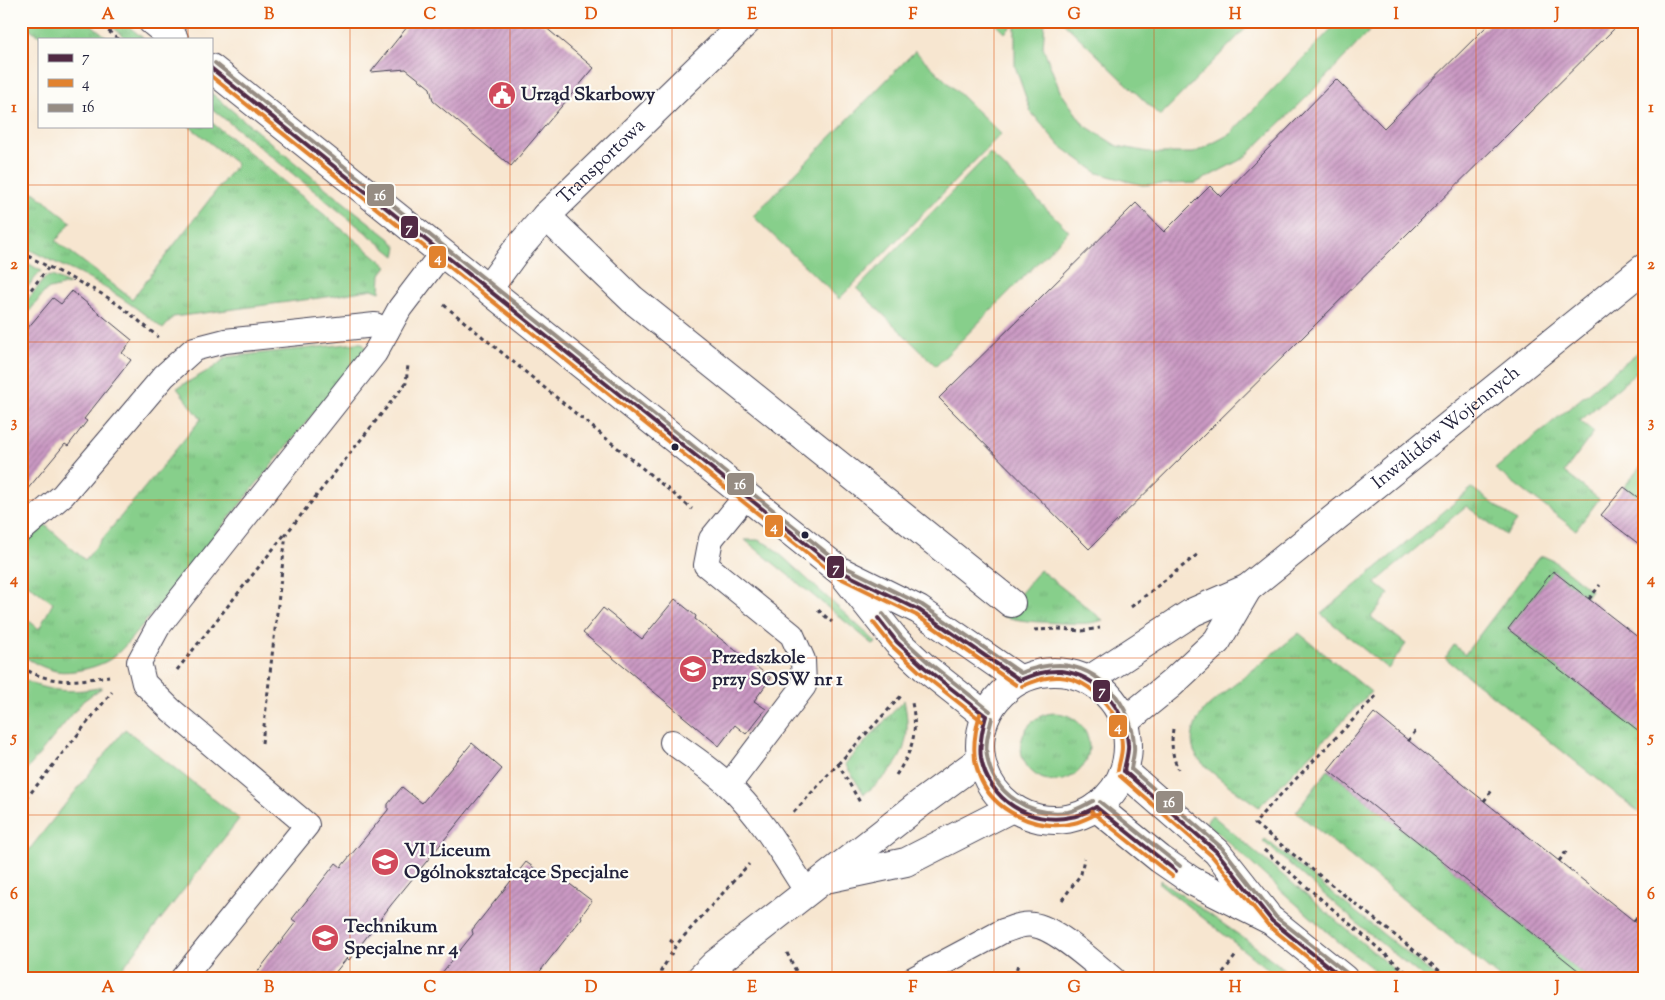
<svg xmlns="http://www.w3.org/2000/svg" width="1665" height="1000" font-family="'Sorts Mill Goudy',serif">
	<defs>
		<pattern id="grass-tufts" width="24" height="20" patternUnits="userSpaceOnUse" patternTransform="scale(1.25)"><rect width="24" height="20" fill="#87cf8b"/><path d="M3 7l-1-3M5 7V3M7 7l1-3M15 17l-1-3M17 17v-4M19 17l1-3" fill="none" stroke="#74b179"/></pattern>
		<pattern id="building-hatch" width="6" height="6" patternUnits="userSpaceOnUse" patternTransform="scale(1.25)"><rect width="6" height="6" fill="#ca99c3"/><path d="M-1 1l2-2M0 6l6-6M5 7l2-2" fill="none" stroke="#a47ca0"/></pattern>
	</defs>
	<rect width="100%" height="100%" fill="#fdfcf7"/>
	<filter id="ink" filterUnits="userSpaceOnUse"><feTurbulence type="fractalNoise" baseFrequency=".02" numOctaves="2"/><feDisplacementMap in="SourceGraphic" scale="10" xChannelSelector="R" yChannelSelector="G"/><feConvolveMatrix kernelMatrix="1 2 1 2 8 2 1 2 1" color-interpolation-filters="sRGB"/></filter>
	<filter id="wash" filterUnits="userSpaceOnUse"><feTurbulence type="fractalNoise" baseFrequency=".0096" numOctaves="4" result="noise"/><feDisplacementMap in="SourceGraphic" scale="20" xChannelSelector="R" yChannelSelector="G"/><feGaussianBlur stdDeviation="1.12" result="paint"/><feColorMatrix in="noise" values="0 0 0 0 0 0 0 0 0 0 0 0 0 0 0 0 0 1.4 0 .05"/><feComposite in="paint" operator="in"/></filter>
	<g filter="url(#wash)">
		<rect width="100%" height="100%" fill="#f7e6d0"/>
		<g fill="url(#grass-tufts)" stroke="#547863">
			<polygon points="21,21 87,21 109,39 43,39 29,28 21,38"/>
			<polygon points="105,21 122,21 144,39 127,39"/>
			<polygon points="211,93 318,182 390,239 397,247 395,256 211,108"/>
			<path d="M211,122L387,266L381,274L380,292L372,289L334,296L173,317L163,329C145,314 127,301 107,289C79,272 49,261 21,245V182L71,222L56,241L132,299L237,164L189,126H211Z"/>
			<polygon points="21,259 41,271 21,295"/>
			<polygon points="52,276 69,284 46,290 21,322 21,308 46,277"/>
			<path d="M357,343H362L366,348L146,621C135,633 125,648 112,658C100,667 71,674 56,671C43,668 32,662 21,654V614L39,629L53,603L21,579V546L42,522L85,560L201,419L177,388L213,368L227,357Z"/>
			<polygon points="1644,347 1644,366 1580,421 1594,432 1564,472 1599,499 1576,530 1495,469"/>
			<polygon points="1640,467 1644,470 1644,502 1624,487"/>
			<polygon points="1472,488 1517,521 1506,535 1466,506 1375,583 1389,594 1371,617 1406,644 1388,669 1321,614"/>
			<polygon points="745,540 758,540 771,546 876,642 874,645"/>
			<polygon points="1543,556 1554,561 1591,590 1586,597 1553,571 1508,629 1644,735 1644,816 1445,658 1454,645 1465,654 1538,558"/>
			<path d="M1040,570L1103,620C1089,625 1076,623 1061,623C1039,622 1023,622 1002,616Z"/>
			<path d="M1299,633L1371,692L1259,807C1243,795 1200,768 1194,751C1188,735 1198,715 1209,705Z"/>
			<path d="M21,678C46,693 76,693 103,687L83,701L21,777Z"/>
			<path d="M904,700C914,746 900,767 864,794L845,764Z"/>
			<circle cx="1055" cy="747" r="34"/>
			<polygon points="1328,770 1589,979 1501,979 1296,812"/>
			<polygon points="1212,815 1405,979 1386,979 1341,944 1286,895 1206,822"/>
			<polygon points="1265,839 1439,979 1425,979 1418,973 1366,931 1263,841"/>
			<polygon points="1160,880 1252,944 1297,979 1280,979 1160,884"/>
		</g>
		<g fill="#87cf8b" stroke="#547863">
			<polygon points="993,21 1045,21 1043,47 1060,91 1084,125 1117,146 1154,153 1194,153 1230,134 1339,21 1379,21 1304,100 1244,158 1196,183 1142,185 1098,173 1060,146 1031,112 1015,66 1015,23 1005,33"/>
			<polygon points="1062,21 1253,21 1160,116"/>
			<polygon points="915,51 1001,134 839,299 753,216"/>
			<polygon points="990,153 1069,231 936,366 857,289"/>
			<polygon points="125,729 239,819 114,979 21,979 21,860"/>
		</g>
		<g id="blocks">
			<g fill="url(#building-hatch)">
				<polygon points="412,21 538,21 594,68 511,166 433,101 430,88 406,69 371,72"/>
				<polygon points="1492,21 1622,21 1089,549 939,398 1136,203 1164,232 1210,186 1221,197 1336,79 1384,128"/>
				<polygon points="72,291 132,340 122,353 131,360 84,419 87,421 68,446 65,444 21,497 21,336 53,298 61,304"/>
				<polygon points="1624,487 1644,502 1644,548 1601,515"/>
				<polygon points="1553,571 1644,642 1644,735 1508,629"/>
				<polygon points="675,599 696,616 695,619 771,678 754,701 766,709 746,734 735,725 719,746 583,633 603,608 642,639"/>
				<polygon points="1374,713 1644,929 1644,979 1589,979 1328,770"/>
				<polygon points="472,743 502,769 391,905 349,960 347,958 330,979 252,979 296,922 292,919 336,863 341,867 388,810 388,804 402,787 422,803"/>
				<polygon points="526,862 548,878 554,872 592,901 581,916 582,918 534,979 437,979 473,934 472,930"/>
			</g>
		</g>
	</g>
	<g filter="url(#ink)">
		<use href="#blocks" fill-opacity="0" stroke="#423f51" stroke-width="1"/>
		<g fill="none" stroke-linecap="round" stroke-linejoin="round">
			<defs>
				<g id="service">
					<polyline points="21,531 63,495 164,376 194,349 225,341 375,325 387,331"/>
					<path d="M672,742C691,756 713,770 730,787C761,817 783,855 807,892"/>
					<polyline points="729,785 804,686 803,660 792,635 706,565 711,539 746,496"/>
					<polyline points="715,964 725,979"/>
					<polyline points="182,979 307,825 171,710 144,683 139,662 158,627 375,353 400,308 442,253"/>
					<path d="M913,979L1003,931C1013,928 1023,923 1033,925C1055,927 1095,964 1113,979"/>
				</g>
				<g id="minor">
					<polyline points="546,216 632,299 1011,603"/>
					<path id="s1" d="M488,289L515,252L546,216L747,21"/>
					<path id="s2" d="M1089,680L1193,612L1248,588L1644,268"/>
					<polyline points="1124,722 1171,684 1217,641 1248,588"/>
					<polyline points="830,878 906,862 1012,808"/>
					<polyline points="700,979 715,964 921,803 981,759"/>
				</g>
				<g id="tertiary">
					<polyline points="152,21 174,39"/>
					<polyline points="211,68 840,571 919,610 1020,680"/>
					<polyline points="846,578 897,642 924,667 986,716"/>
					<circle cx="1054" cy="746" r="74"/>
					<polyline points="1124,771 1217,852 1266,914"/>
					<polyline points="1096,807 1160,859 1192,881 1272,921 1344,979"/>
				</g>
			</defs>
			<use href="#service" stroke="#423f51" stroke-width="26"/>
			<use href="#minor" stroke="#423f51" stroke-width="30"/>
			<use href="#tertiary" stroke="#423f51" stroke-width="30"/>
			<g stroke="#423f51" stroke-width="3" stroke-dasharray="4 4" stroke-linecap="butt">
				<polyline points="96,21 118,39"/>
				<path d="M21,252C47,267 74,279 100,293C121,305 139,321 158,337"/>
				<polyline points="21,302 48,268"/>
				<polyline points="444,305 692,509"/>
				<polyline points="1589,599 1600,585"/>
				<polyline points="1131,607 1198,554"/>
				<polyline points="818,610 832,622"/>
				<polyline points="1034,630 1059,629 1082,631 1100,628"/>
				<path d="M21,667C53,686 75,681 109,676"/>
				<polyline points="177,670 285,534"/>
				<polyline points="1376,696 1263,813 1255,824 1450,979"/>
				<path d="M1173,729C1171,743 1172,756 1178,769"/>
				<polyline points="1408,741 1417,729"/>
				<polyline points="262,743 286,534 406,383 408,365"/>
				<polyline points="838,764 902,695"/>
				<path d="M896,775C913,750 918,732 912,703"/>
				<polyline points="1484,801 1493,789"/>
				<polyline points="21,805 112,692"/>
				<polyline points="794,812 838,764 861,804"/>
				<polyline points="1264,850 1414,979"/>
				<polyline points="1559,861 1568,849"/>
				<polyline points="1062,900 1081,874 1084,858"/>
				<polyline points="1634,921 1643,909"/>
				<polyline points="670,940 676,945"/>
				<polyline points="787,953 800,979"/>
				<polyline points="670,956 676,945 749,864"/>
				<polyline points="1015,977 1018,963"/>
				<polyline points="656,979 667,961"/>
				<polyline points="1001,979 1006,975 1024,979"/>
				<polyline points="1218,979 1237,954"/>
			</g>
			<use href="#service" stroke="#fff" stroke-width="24"/>
			<use href="#minor" stroke="#fff" stroke-width="28"/>
			<use href="#tertiary" stroke="#fff" stroke-width="28"/>
			<defs>
				<g id="bus-1">
					<polyline points="211,68 840,571 919,610 1020,680"/>
					<polyline points="878,618 897,642 924,667 986,716"/>
					<path d="M1020,680C1033,675 1046,670 1061,671C1098,675 1125,709 1128,744C1129,753 1125,762 1124,771"/>
					<path d="M986,716C982,730 979,744 981,758C988,799 1030,826 1071,817C1080,816 1088,811 1096,807"/>
					<polyline points="1124,771 1217,852 1272,921 1344,979"/>
					<polyline points="1096,807 1176,871"/>
				</g>
				<g id="bus-2">
					<polyline points="211,76 836,576 916,615 1016,685"/>
					<polyline points="873,622 892,646 920,672 982,721"/>
					<path d="M1022,686C1035,681 1046,676 1060,677C1093,680 1122,714 1122,747C1122,755 1119,763 1118,770"/>
					<path d="M980,714C974,734 971,755 979,775C992,811 1037,832 1074,823C1083,821 1091,816 1099,813"/>
					<polyline points="1120,776 1212,856 1268,925 1334,979"/>
					<polyline points="1092,812 1172,876"/>
				</g>
				<g id="bus-3">
					<path d="M215,63L843,566L922,605L1021,673C1033,668 1045,665 1059,665C1100,666 1133,706 1134,746C1135,753 1132,761 1131,769L1222,848L1276,917L1348,974"/>
					<polyline points="883,614 902,638 928,662 990,711"/>
					<path d="M992,718C989,730 985,743 987,756C993,795 1031,817 1068,812C1077,810 1085,805 1093,801"/>
					<polyline points="1100,802 1180,866"/>
				</g>
			</defs>
			<use href="#bus-1" stroke="#fdfcf7" stroke-width="8"/>
			<use href="#bus-2" stroke="#fdfcf7" stroke-width="8"/>
			<use href="#bus-3" stroke="#fdfcf7" stroke-width="8"/>
			<use href="#bus-1" stroke="#512a44" stroke-width="4"/>
			<use href="#bus-2" stroke="#e1822f" stroke-width="4"/>
			<use href="#bus-3" stroke="#968c83" stroke-width="4"/>
		</g>
	</g>
	<path fill="none" stroke="#de560e" stroke-width="1" stroke-opacity="0.55" d="M188,21V39M350,21V979M510,21V979M672,21V979M832,21V979M994,21V979M1154,21V979M1316,21V979M1476,21V979M188,126V979M21,185H1644M21,342H1644M21,500H1644M21,658H1644M21,815H1644"/>
	<defs>
		<symbol id="civic-disc" viewBox="-11 -11 22 22"><circle r="9.5" fill="#d1495b" stroke="#fdfcf7"/><path d="M-.6-6.5H3V-4.5H.6V-3L4-1V1h2V6H-6V1h2V-1L-.6-3ZM-1.2 2.5V6h2.4V2.5Z" fill="#fff"/></symbol>
		<symbol id="school-disc" viewBox="-11 -11 22 22"><circle r="9.5" fill="#d1495b" stroke="#fdfcf7"/><path d="M0-5L7-2L0 1L-7-2ZM-4 1L0 2.5L4 1V4Q0 6-4 4Z" fill="#fff"/></symbol>
	</defs>
	<g fill-rule="evenodd">
		<use href="#civic-disc" x="486" y="79" width="32" height="32"/>
		<use href="#school-disc" x="677" y="653" width="32" height="32"/>
		<use href="#school-disc" x="369" y="846" width="32" height="32"/>
		<use href="#school-disc" x="309" y="922" width="32" height="32"/>
	</g>
	<g fill="#22223b" stroke="#fdfcf7" stroke-width="2">
		<circle cx="675" cy="447" r="4.5"/>
		<circle cx="805" cy="535" r="4.5"/>
	</g>
	<g text-anchor="middle" dominant-baseline="central" stroke-width="4.5" stroke-linejoin="round" paint-order="stroke">
		<g font-size="19" font-weight="bold" fill="#22223b" stroke="#fdfcf7" text-anchor="start">
			<text x="521" y="95">Urząd Skarbowy</text>
			<text x="712" y="658">Przedszkole<tspan x="712" dy="22">przy SOSW nr 1</tspan></text>
			<text x="404" y="851">VI Liceum<tspan x="404" dy="22">Ogólnokształcące Specjalne</tspan></text>
			<text x="344" y="927">Technikum<tspan x="344" dy="22">Specjalne nr 4</tspan></text>
		</g>
		<g font-size="19" fill="#22223b" stroke="#fdfcf7">
			<text stroke="none"><textPath href="#s1" startOffset="171">Transportowa</textPath></text>
			<text stroke="none"><textPath href="#s2" startOffset="439">Inwalidów Wojennych</textPath></text>
		</g>
	</g>
	<g stroke="#fdfcf7" stroke-width="2">
		<rect x="366" y="183" width="29" height="24" rx="5" fill="#968c83"/>
		<rect x="400" y="215" width="19" height="24" rx="5" fill="#512a44"/>
		<rect x="428" y="245" width="19" height="24" rx="5" fill="#e1822f"/>
		<rect x="726" y="472" width="29" height="24" rx="5" fill="#968c83"/>
		<rect x="764" y="514" width="20" height="24" rx="5" fill="#e1822f"/>
		<rect x="826" y="555" width="19" height="24" rx="5" fill="#512a44"/>
		<rect x="1092" y="679" width="19" height="24" rx="5" fill="#512a44"/>
		<rect x="1108" y="714" width="20" height="24" rx="5" fill="#e1822f"/>
		<rect x="1155" y="790" width="29" height="24" rx="5" fill="#968c83"/>
	</g>
	<g font-size="14" text-anchor="middle" font-weight="bold" fill="#fff">
		<text x="380" y="200">16</text>
		<text x="409" y="232">7</text>
		<text x="438" y="262">4</text>
		<text x="740" y="489">16</text>
		<text x="774" y="531">4</text>
		<text x="836" y="572">7</text>
		<text x="1102" y="695">7</text>
		<text x="1118" y="731">4</text>
		<text x="1169" y="807">16</text>
	</g>
	<rect width="1665" height="1000" fill="none" stroke="#fdfcf7" stroke-width="55"/>
	<rect x="38" y="38" width="175" height="90" fill="#fdfcf7" stroke="#a5a5ac"/>
	<rect x="48" y="54" width="25" height="8" fill="#512a44" stroke="#a5a5ac"/>
	<text x="82" y="62" font-size="15" fill="#22223b">7</text>
	<rect x="48" y="79" width="25" height="8" fill="#e1822f" stroke="#a5a5ac"/>
	<text x="82" y="88" font-size="15" fill="#22223b">4</text>
	<rect x="48" y="104" width="25" height="8" fill="#968c83" stroke="#a5a5ac"/>
	<text x="82" y="112" font-size="15" fill="#22223b">16</text>
	<rect x="28" y="28" width="1610" height="944" fill="none" stroke="#de560e" stroke-width="2"/>
	<g font-size="16" text-anchor="middle" font-weight="bold" fill="#de560e">
		<text x="108" y="19">A</text>
		<text x="269" y="19">B</text>
		<text x="430" y="19">C</text>
		<text x="591" y="19">D</text>
		<text x="752" y="19">E</text>
		<text x="913" y="19">F</text>
		<text x="1074" y="19">G</text>
		<text x="1235" y="19">H</text>
		<text x="1396" y="19">I</text>
		<text x="1557" y="19">J</text>
		<text x="14" y="112">1</text>
		<text x="1651" y="112">1</text>
		<text x="14" y="269">2</text>
		<text x="1651" y="269">2</text>
		<text x="14" y="427">3</text>
		<text x="1651" y="427">3</text>
		<text x="14" y="584">4</text>
		<text x="1651" y="584">4</text>
		<text x="14" y="742">5</text>
		<text x="1651" y="742">5</text>
		<text x="14" y="899">6</text>
		<text x="1651" y="899">6</text>
		<text x="108" y="992">A</text>
		<text x="269" y="992">B</text>
		<text x="430" y="992">C</text>
		<text x="591" y="992">D</text>
		<text x="752" y="992">E</text>
		<text x="913" y="992">F</text>
		<text x="1074" y="992">G</text>
		<text x="1235" y="992">H</text>
		<text x="1396" y="992">I</text>
		<text x="1557" y="992">J</text>
	</g>
</svg>
